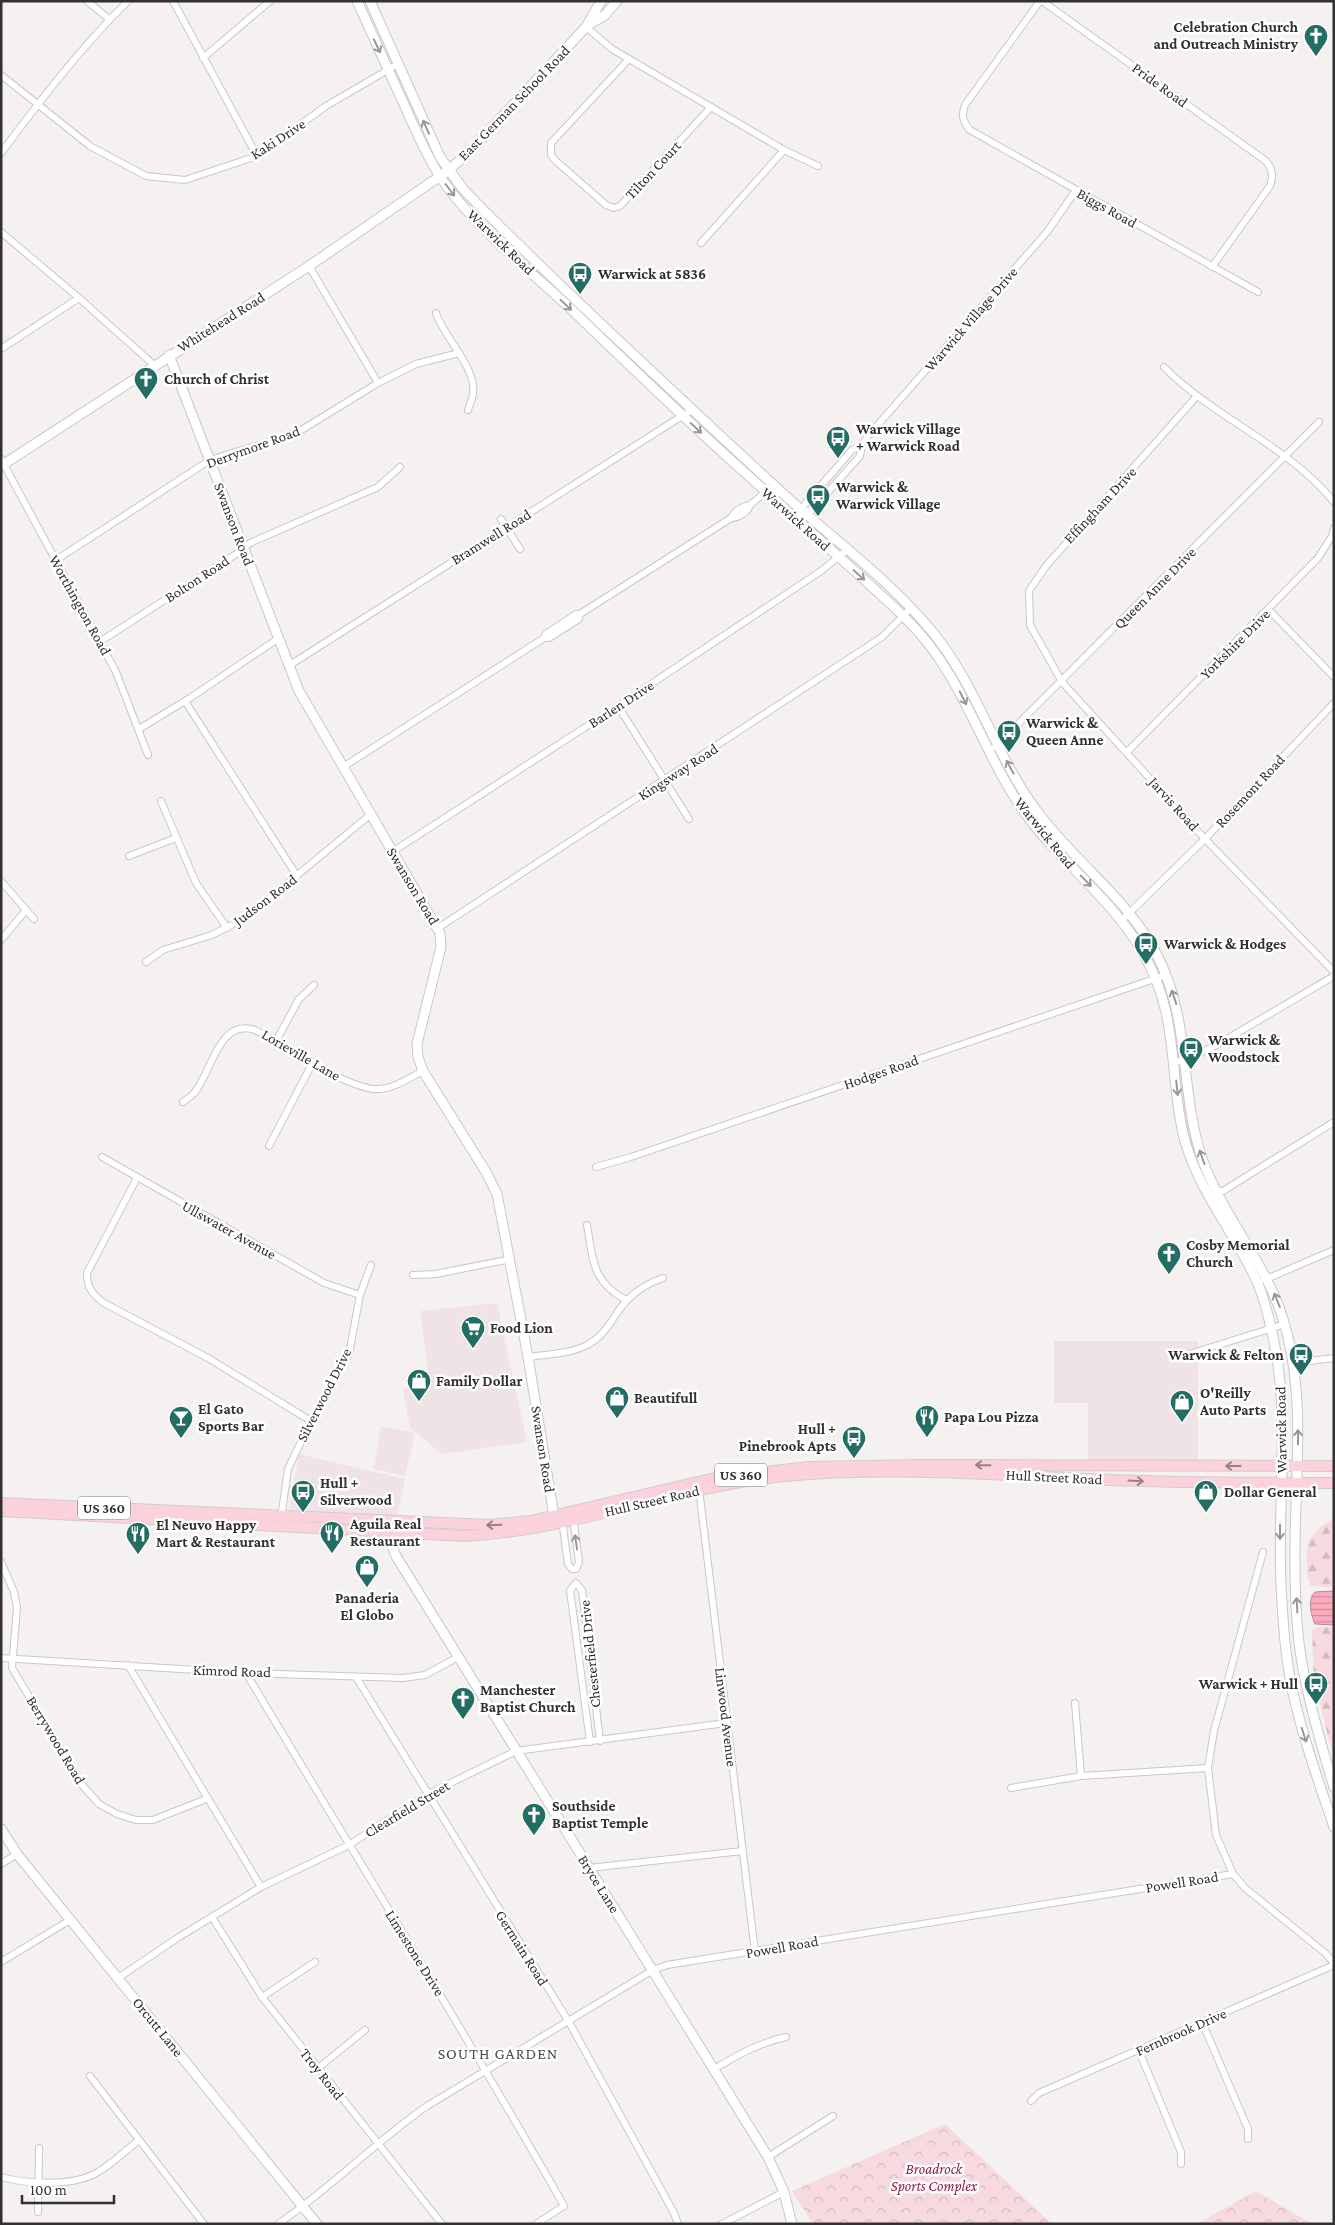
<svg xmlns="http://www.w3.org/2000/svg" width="1335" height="2225" font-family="'Crimson Pro',serif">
	<defs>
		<pattern id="grass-tufts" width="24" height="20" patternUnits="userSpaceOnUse" patternTransform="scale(1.25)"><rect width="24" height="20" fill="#f6dadf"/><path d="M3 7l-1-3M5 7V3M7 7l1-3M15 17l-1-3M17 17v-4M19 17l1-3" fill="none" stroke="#d3bcc0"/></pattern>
		<pattern id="forest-firs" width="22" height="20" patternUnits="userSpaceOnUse" patternTransform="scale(1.25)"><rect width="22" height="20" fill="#f6dadf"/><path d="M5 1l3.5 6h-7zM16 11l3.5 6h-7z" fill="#d3bcc0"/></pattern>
		<pattern id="park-crowns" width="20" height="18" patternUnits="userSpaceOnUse" patternTransform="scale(1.25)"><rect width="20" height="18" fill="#f6dadf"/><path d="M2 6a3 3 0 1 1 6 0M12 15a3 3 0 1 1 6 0" fill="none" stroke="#d3bcc0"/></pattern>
		<pattern id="water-rules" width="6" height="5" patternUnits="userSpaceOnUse" patternTransform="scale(1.25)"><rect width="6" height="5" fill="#fcabbe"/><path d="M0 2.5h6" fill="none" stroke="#cd8c9b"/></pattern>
	</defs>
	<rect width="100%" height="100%" fill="#f5f1f1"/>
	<g fill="#f0e3e6">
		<polygon points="497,1303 527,1442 442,1454 410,1428 403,1390 429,1379 420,1311"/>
		<polygon points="1054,1341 1198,1341 1198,1461 1088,1460 1088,1403 1054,1403"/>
		<polygon points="381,1426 415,1433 405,1476 374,1469"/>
		<polygon points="299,1454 405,1479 397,1517 289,1510"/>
	</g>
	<path fill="url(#grass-tufts)" d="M1182,1070L1198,1159C1183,1134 1182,1100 1180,1072Z"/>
	<g fill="url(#forest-firs)">
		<path d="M1334,1518V1587L1311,1586C1306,1580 1305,1546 1310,1539C1314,1531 1326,1523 1334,1518Z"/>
		<polygon points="1320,1627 1334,1627 1334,1760 1314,1680 1312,1630"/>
	</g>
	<g fill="url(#park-crowns)">
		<polygon points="945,2124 1052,2224 813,2224 792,2191"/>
		<polygon points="1256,2191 1312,2224 1197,2224"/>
	</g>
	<path fill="url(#water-rules)" stroke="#bf8694" d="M1334,1591V1625L1315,1624C1311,1615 1307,1599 1315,1592Z"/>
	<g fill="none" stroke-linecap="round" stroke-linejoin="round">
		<defs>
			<g id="street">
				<polyline points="87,1 109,19"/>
				<polyline points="173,1 257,156"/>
				<path d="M1040,1L965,105C961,115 963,122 970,130L1258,292"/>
				<path d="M1042,1L1266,161C1272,168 1274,176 1270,186L1212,267"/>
				<polyline points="586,27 612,49 784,150 818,166"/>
				<polyline points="203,58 270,1"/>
				<polyline points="629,59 551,143 551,155 556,161 606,205 614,208 620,206 711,107"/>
				<polyline points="1,75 90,146 146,176 185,180 257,156 326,106 398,64"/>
				<path d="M1,153C40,101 81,47 128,1"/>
				<polyline points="1,232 79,298 154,365"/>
				<polyline points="701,243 784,150"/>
				<polyline points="309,266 378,383"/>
				<path d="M436,313C444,338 478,369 473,395C472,400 469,406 468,410"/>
				<polyline points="1,349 79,298"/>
				<path d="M1164,367C1215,419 1288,445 1334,502"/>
				<polyline points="1197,396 1046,566 1029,591 1030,625 1062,682 1205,839 1334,972"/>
				<polyline points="1,459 116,672 148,755"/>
				<polyline points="803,512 812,510 860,456 862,445 868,436 1047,232 1076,190"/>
				<polyline points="801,514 805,504 852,450 862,445"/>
				<path d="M731,518C739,518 748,512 750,505L774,485"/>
				<polyline points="501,519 520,549"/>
				<polyline points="56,560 210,460 281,438 303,429 378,383 416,364 459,353"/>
				<polyline points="1269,610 1334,677"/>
				<polyline points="544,638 549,638 579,619 580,614"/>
				<polyline points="101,641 236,554 250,543 378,487 400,467"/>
				<polyline points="290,665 693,409"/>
				<polyline points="185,701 297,876"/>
				<polyline points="618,706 689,819"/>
				<polyline points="139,729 190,698 279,638"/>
				<polyline points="995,747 1319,422"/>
				<polyline points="1127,752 1318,558 1332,536 1334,528"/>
				<path d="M343,767L544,638L546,634L576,614H580L731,518C734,511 743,506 750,505"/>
				<polyline points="161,801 196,883 227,928"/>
				<polyline points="392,852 618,706 821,571 847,550"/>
				<polyline points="129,856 176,838"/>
				<polyline points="1,881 34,919"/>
				<polyline points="1122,920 1205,839 1334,703"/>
				<polyline points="438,928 882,637 911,608"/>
				<polyline points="1,940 26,910"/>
				<polyline points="146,962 163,950 212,935 247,917 371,814"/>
				<polyline points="276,1041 299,999 314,985"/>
				<polyline points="1175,1063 1215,1046 1334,976"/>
				<path d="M183,1102C187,1099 192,1096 195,1092C212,1071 219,1018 255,1030C283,1045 352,1092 380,1089C395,1088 409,1078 423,1071"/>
				<polyline points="269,1146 313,1062"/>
				<polyline points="102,1157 324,1283 360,1295"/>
				<polyline points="596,1167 631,1157 1166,975"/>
				<path d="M137,1178L87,1273C87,1288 92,1294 104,1303L208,1358L311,1421"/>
				<polyline points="1217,1191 1223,1191 1334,1122"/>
				<path d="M587,1225C593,1260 592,1282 626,1300"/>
				<polyline points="413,1275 436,1274 511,1259"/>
				<polyline points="1264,1280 1334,1250"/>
				<path d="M528,1357C548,1354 572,1354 589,1344C600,1338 606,1329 613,1319C626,1298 640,1286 663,1278"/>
				<polyline points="1180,1357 1285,1324"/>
				<polyline points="1293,1363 1334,1358"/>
				<polyline points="699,1489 755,1952"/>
				<polyline points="281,1518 288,1469 311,1421 349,1354 360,1295 371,1265"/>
				<polyline points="562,1520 568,1564 572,1569 576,1569 579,1562 573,1517"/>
				<polyline points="1263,1552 1214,1731 1208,1768 1216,1835 1233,1874 1245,1888 1325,1953 1334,1963"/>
				<polyline points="1,1562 14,1592 17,1608 12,1668 82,1785 99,1804 117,1814 136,1820 153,1820 206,1799"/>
				<polyline points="1,1658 246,1673 403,1678 425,1675 458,1657"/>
				<polyline points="128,1665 261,1887"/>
				<path d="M246,1673C352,1851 462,2026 564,2206L536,2224"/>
				<polyline points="356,1677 569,2022 674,2213 678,2224"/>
				<polyline points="1075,1703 1081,1776"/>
				<polyline points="590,1742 570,1590 576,1583 582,1590 600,1741"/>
				<polyline points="1011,1788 1081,1776 1208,1768"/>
				<polyline points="1,1864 17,1854"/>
				<polyline points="589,1868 742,1851"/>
				<polyline points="212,1917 262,1997 442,2224"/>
				<polyline points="1,1962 70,1920"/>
				<polyline points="118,1978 179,1937 261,1887 349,1845 428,1794 516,1751 726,1723"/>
				<polyline points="262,1997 315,1962"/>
				<polyline points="1202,2022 1248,2129 1248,2139"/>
				<polyline points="1139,2051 1181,2152 1181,2164"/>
				<polyline points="317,2069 365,2030"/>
				<path d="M714,2069C738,2055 758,2043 786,2037"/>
				<polyline points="90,2076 204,2224"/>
				<polyline points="1031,2101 1039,2093 1334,1965"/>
				<polyline points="768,2157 833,2116"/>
				<path d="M1,2177C27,2184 74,2187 98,2172C112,2164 125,2151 138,2141"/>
				<polyline points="38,2212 39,2148"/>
				<path d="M278,2224C331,2188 375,2142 427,2106L653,1970L667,1965L1233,1874"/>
				<polyline points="722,2224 784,2192"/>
			</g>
			<g id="secondary">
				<path d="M357,1C372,34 387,67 402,100C414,126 425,154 441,178C472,224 529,270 570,308C630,366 690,424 752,479C787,511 822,542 857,573C875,590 895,607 912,625C963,677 982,751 1023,810C1058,861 1111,897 1142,951C1178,1013 1169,1063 1182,1129C1194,1187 1235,1231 1258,1284C1266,1304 1271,1326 1275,1347C1290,1425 1277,1506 1281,1585C1283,1621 1285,1657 1293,1693C1303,1738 1319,1783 1334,1827"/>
				<path d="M370,1L440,157L463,189C507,235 554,279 600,323C663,382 725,441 789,499C836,541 889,580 930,629C976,683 994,753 1036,810C1074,862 1129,899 1158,957C1192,1025 1179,1093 1203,1161C1225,1222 1271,1267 1287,1333C1306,1408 1294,1485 1295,1562C1295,1593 1296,1626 1301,1657C1308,1701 1321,1745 1334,1787"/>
				<polyline points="588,25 605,15 617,1"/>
				<polyline points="169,355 299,691 440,933 441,947 417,1044 418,1057 423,1071 486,1172 497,1194 528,1357 555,1522"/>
				<polyline points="1,466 309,266 449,170 473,148 586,27 601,1"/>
				<polyline points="387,1522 389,1539 396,1556 768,2157 784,2192 792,2224"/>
				<polyline points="1,1829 17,1854 317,2224"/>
			</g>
			<g id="primary">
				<polyline points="1,1503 489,1525 531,1521 715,1478 808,1467 923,1465 1334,1466"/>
				<path d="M1,1511L465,1536C574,1530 677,1487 785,1476C892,1466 1002,1475 1110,1480C1184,1483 1259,1483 1334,1483"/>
			</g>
		</defs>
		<use href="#street" stroke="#cbc7c7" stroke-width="8"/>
		<use href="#secondary" stroke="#cbc7c7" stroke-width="11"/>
		<use href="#primary" stroke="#cecece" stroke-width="12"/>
		<use href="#street" stroke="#fff" stroke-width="6"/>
		<use href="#secondary" stroke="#fff" stroke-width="9"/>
		<use href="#primary" stroke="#fbd2db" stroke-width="10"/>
	</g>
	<defs><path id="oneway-shaft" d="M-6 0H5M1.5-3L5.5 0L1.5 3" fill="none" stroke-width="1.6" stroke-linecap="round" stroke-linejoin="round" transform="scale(1.25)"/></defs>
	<g stroke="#989898">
		<use href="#oneway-shaft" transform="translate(377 46) rotate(65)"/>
		<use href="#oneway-shaft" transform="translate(426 127) rotate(-114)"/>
		<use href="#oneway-shaft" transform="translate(450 190) rotate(53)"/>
		<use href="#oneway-shaft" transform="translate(566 305) rotate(43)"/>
		<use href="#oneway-shaft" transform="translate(696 428) rotate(43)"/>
		<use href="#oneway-shaft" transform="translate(859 575) rotate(42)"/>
		<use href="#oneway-shaft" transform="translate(963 698) rotate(63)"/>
		<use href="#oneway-shaft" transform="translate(1010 767) rotate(-118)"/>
		<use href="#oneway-shaft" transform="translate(1086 881) rotate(46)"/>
		<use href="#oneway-shaft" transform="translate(1174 997) rotate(-108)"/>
		<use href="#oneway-shaft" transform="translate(1177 1088) rotate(84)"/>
		<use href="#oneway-shaft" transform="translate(1202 1157) rotate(-109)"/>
		<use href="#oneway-shaft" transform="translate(1277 1300) rotate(-112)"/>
		<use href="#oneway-shaft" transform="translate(1298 1437) rotate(-90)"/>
		<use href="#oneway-shaft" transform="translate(1280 1532) rotate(90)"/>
		<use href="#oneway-shaft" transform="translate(576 1542) rotate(-98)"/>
		<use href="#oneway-shaft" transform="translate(1297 1605) rotate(-93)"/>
		<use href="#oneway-shaft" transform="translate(1304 1735) rotate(72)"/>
	</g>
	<g stroke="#968286">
		<use href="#oneway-shaft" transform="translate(983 1465) rotate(-179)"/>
		<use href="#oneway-shaft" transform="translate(1233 1466) rotate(-180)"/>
		<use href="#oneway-shaft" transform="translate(1136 1481) rotate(3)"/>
		<use href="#oneway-shaft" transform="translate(494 1525) rotate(178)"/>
	</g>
	<defs>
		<symbol id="church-pin" viewBox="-11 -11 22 30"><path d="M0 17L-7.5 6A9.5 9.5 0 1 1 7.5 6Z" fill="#246d64" stroke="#fff"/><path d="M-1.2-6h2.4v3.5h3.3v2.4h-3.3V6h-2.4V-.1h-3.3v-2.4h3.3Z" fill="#fff"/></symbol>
		<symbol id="bus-pin" viewBox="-11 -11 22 30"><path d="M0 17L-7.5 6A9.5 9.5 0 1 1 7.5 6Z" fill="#246d64" stroke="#fff"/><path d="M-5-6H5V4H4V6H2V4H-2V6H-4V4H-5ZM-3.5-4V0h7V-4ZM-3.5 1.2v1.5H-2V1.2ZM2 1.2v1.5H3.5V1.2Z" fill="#fff"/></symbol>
		<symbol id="supermarket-pin" viewBox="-11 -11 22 30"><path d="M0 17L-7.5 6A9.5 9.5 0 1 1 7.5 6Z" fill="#246d64" stroke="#fff"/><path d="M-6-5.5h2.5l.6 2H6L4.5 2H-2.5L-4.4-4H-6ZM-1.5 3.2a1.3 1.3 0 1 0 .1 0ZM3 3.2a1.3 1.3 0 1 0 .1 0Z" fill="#fff"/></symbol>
		<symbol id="shop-pin" viewBox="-11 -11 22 30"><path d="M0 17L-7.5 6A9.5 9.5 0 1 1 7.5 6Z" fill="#246d64" stroke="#fff"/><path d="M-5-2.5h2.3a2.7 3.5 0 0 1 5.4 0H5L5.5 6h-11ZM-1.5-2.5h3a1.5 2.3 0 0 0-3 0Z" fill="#fff"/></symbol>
		<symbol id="restaurant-pin" viewBox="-11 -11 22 30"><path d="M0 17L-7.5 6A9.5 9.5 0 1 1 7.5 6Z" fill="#246d64" stroke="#fff"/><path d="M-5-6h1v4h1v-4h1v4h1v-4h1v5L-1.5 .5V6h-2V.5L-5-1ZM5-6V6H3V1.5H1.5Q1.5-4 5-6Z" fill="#fff"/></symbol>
		<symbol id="bar-pin" viewBox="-11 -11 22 30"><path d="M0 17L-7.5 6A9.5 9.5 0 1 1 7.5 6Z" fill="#246d64" stroke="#fff"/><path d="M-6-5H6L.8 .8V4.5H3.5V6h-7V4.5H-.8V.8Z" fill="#fff"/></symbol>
	</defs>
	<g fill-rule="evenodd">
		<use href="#church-pin" x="1302" y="22" width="28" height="38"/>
		<use href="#bus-pin" x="566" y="260" width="28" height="38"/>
		<use href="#church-pin" x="132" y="365" width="28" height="38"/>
		<use href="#bus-pin" x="824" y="424" width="28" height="38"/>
		<use href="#bus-pin" x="804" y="482" width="28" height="38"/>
		<use href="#bus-pin" x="995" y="718" width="28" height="38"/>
		<use href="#bus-pin" x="1132" y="930" width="28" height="38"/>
		<use href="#bus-pin" x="1177" y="1035" width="28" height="38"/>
		<use href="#church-pin" x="1155" y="1240" width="28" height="38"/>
		<use href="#supermarket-pin" x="459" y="1314" width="28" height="38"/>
		<use href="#bus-pin" x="1287" y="1341" width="28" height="38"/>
		<use href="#shop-pin" x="405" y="1367" width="28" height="38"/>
		<use href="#shop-pin" x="603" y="1384" width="28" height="38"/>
		<use href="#shop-pin" x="1168" y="1388" width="28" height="38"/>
		<use href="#restaurant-pin" x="913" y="1403" width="28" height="38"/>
		<use href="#bar-pin" x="167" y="1404" width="28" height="38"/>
		<use href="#bus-pin" x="840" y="1424" width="28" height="38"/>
		<use href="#bus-pin" x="289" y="1478" width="28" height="38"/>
		<use href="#shop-pin" x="1192" y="1478" width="28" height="38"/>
		<use href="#restaurant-pin" x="318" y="1519" width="28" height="38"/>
		<use href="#restaurant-pin" x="124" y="1520" width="28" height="38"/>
		<use href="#shop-pin" x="353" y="1553" width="28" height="38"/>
		<use href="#bus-pin" x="1302" y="1670" width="28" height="38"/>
		<use href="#church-pin" x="449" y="1685" width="28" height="38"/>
		<use href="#church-pin" x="520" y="1801" width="28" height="38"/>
	</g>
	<g text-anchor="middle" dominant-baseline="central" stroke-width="5" stroke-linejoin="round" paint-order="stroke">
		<g fill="#fff" stroke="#706f6f" stroke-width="1">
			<rect x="715" y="1463.5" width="52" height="23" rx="4"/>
			<rect x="78" y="1496.5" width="52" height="23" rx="4"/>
		</g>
		<g font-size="14" font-weight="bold" fill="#323131">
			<text x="741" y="1475">US 360</text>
			<text x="104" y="1508">US 360</text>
		</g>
		<g font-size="15" font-weight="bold" fill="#323131" stroke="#fff" text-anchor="start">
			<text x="1298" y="27" text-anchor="end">Celebration Church<tspan x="1298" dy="17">and Outreach Ministry</tspan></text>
			<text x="598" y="274">Warwick at 5836</text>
			<text x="164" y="379">Church of Christ</text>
			<text x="856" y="429">Warwick Village<tspan x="856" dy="17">+ Warwick Road</tspan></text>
			<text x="836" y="487">Warwick &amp;<tspan x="836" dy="17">Warwick Village</tspan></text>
			<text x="1026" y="723">Warwick &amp;<tspan x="1026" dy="17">Queen Anne</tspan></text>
			<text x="1164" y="944">Warwick &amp; Hodges</text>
			<text x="1208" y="1040">Warwick &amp;<tspan x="1208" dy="17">Woodstock</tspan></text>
			<text x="1186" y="1245">Cosby Memorial<tspan x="1186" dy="17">Church</tspan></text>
			<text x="490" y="1328">Food Lion</text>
			<text x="1284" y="1355" text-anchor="end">Warwick &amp; Felton</text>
			<text x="436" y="1381">Family Dollar</text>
			<text x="1200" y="1393">O'Reilly<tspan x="1200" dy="17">Auto Parts</tspan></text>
			<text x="634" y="1398">Beautifull</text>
			<text x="198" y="1409">El Gato<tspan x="198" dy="17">Sports Bar</tspan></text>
			<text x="944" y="1417">Papa Lou Pizza</text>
			<text x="836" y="1429" text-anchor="end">Hull +<tspan x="836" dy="17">Pinebrook Apts</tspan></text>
			<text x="320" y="1483">Hull +<tspan x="320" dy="17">Silverwood</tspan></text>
			<text x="1224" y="1492">Dollar General</text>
			<text x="350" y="1524">Aguila Real<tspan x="350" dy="17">Restaurant</tspan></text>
			<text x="156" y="1525">El Neuvo Happy<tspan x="156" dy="17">Mart &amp; Restaurant</tspan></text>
			<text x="367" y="1598" text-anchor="middle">Panaderia<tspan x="367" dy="17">El Globo</tspan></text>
			<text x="1298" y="1684" text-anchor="end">Warwick + Hull</text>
			<text x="480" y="1690">Manchester<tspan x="480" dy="17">Baptist Church</tspan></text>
			<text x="552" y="1806">Southside<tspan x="552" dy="17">Baptist Temple</tspan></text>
		</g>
		<g font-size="15" fill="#323131" stroke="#fff">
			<text transform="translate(1160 85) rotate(36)">Pride Road</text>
			<text transform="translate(514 103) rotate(-46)">East German School Road</text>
			<text transform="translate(278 139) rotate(-33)">Kaki Drive</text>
			<text transform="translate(653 170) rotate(-47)">Tilton Court</text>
			<text transform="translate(1107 208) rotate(29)">Biggs Road</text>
			<text transform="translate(501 242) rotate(44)">Warwick Road</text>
			<text transform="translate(971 319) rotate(-49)">Warwick Village Drive</text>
			<text transform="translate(221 322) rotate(-32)">Whitehead Road</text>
			<text transform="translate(253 447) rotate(-20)">Derrymore Road</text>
			<text transform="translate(1100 505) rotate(-47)">Effingham Drive</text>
			<text transform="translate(796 519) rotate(42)">Warwick Road</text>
			<text transform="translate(234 524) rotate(69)">Swanson Road</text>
			<text transform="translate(491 537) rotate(-32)">Bramwell Road</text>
			<text transform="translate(197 579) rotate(-33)">Bolton Road</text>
			<text transform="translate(1155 588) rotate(-45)">Queen Anne Drive</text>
			<text transform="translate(80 605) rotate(61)">Worthington Road</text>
			<text transform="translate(1235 644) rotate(-45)">Yorkshire Drive</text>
			<text transform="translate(621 704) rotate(-33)">Barlen Drive</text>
			<text transform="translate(678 772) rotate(-33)">Kingsway Road</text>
			<text transform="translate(1250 791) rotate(-47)">Rosemont Road</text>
			<text transform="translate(1174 804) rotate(48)">Jarvis Road</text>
			<text transform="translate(1045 833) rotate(51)">Warwick Road</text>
			<text transform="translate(413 886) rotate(59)">Swanson Road</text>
			<text transform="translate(265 900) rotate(-37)">Judson Road</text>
			<text transform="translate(301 1055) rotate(30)">Lorieville Lane</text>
			<text transform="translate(881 1072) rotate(-19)">Hodges Road</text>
			<text transform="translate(229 1230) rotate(29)">Ullswater Avenue</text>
			<text transform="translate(324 1395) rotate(-63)">Silverwood Drive</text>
			<text transform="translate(1281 1430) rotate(-91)">Warwick Road</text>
			<text transform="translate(543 1449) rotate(81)">Swanson Road</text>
			<text transform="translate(1054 1477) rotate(3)">Hull Street Road</text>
			<text transform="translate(652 1501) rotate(-13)">Hull Street Road</text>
			<text transform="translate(590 1654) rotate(-96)">Chesterfield Drive</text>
			<text transform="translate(232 1671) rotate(2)">Kimrod Road</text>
			<text transform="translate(726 1717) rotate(83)">Linwood Avenue</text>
			<text transform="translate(56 1740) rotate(59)">Berrywood Road</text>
			<text transform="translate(407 1809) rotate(-31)">Clearfield Street</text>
			<text transform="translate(1182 1882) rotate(-9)">Powell Road</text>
			<text transform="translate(599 1884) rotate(58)">Bryce Lane</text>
			<text transform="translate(782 1947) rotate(-10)">Powell Road</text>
			<text transform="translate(522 1948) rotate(58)">Germain Road</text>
			<text transform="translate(415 1953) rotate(58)">Limestone Drive</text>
			<text transform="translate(158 2027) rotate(51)">Orcutt Lane</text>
			<text transform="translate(1181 2032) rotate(-24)">Fernbrook Drive</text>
			<text transform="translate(322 2074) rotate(52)">Troy Road</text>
		</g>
		<g font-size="15" font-style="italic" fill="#911d48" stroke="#fff">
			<text x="934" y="2169">Broadrock<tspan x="934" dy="17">Sports Complex</tspan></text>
		</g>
		<g font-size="16" letter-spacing="1" fill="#524f50" stroke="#fff">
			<text x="498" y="2053">SOUTH GARDEN</text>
		</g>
	</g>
	<rect width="1335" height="2225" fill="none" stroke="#323131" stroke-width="5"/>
	<path d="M22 2195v8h92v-8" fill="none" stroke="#323131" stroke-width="2.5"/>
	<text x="30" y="2195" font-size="15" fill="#323131" stroke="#ffffff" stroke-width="4" paint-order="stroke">100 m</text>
</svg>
